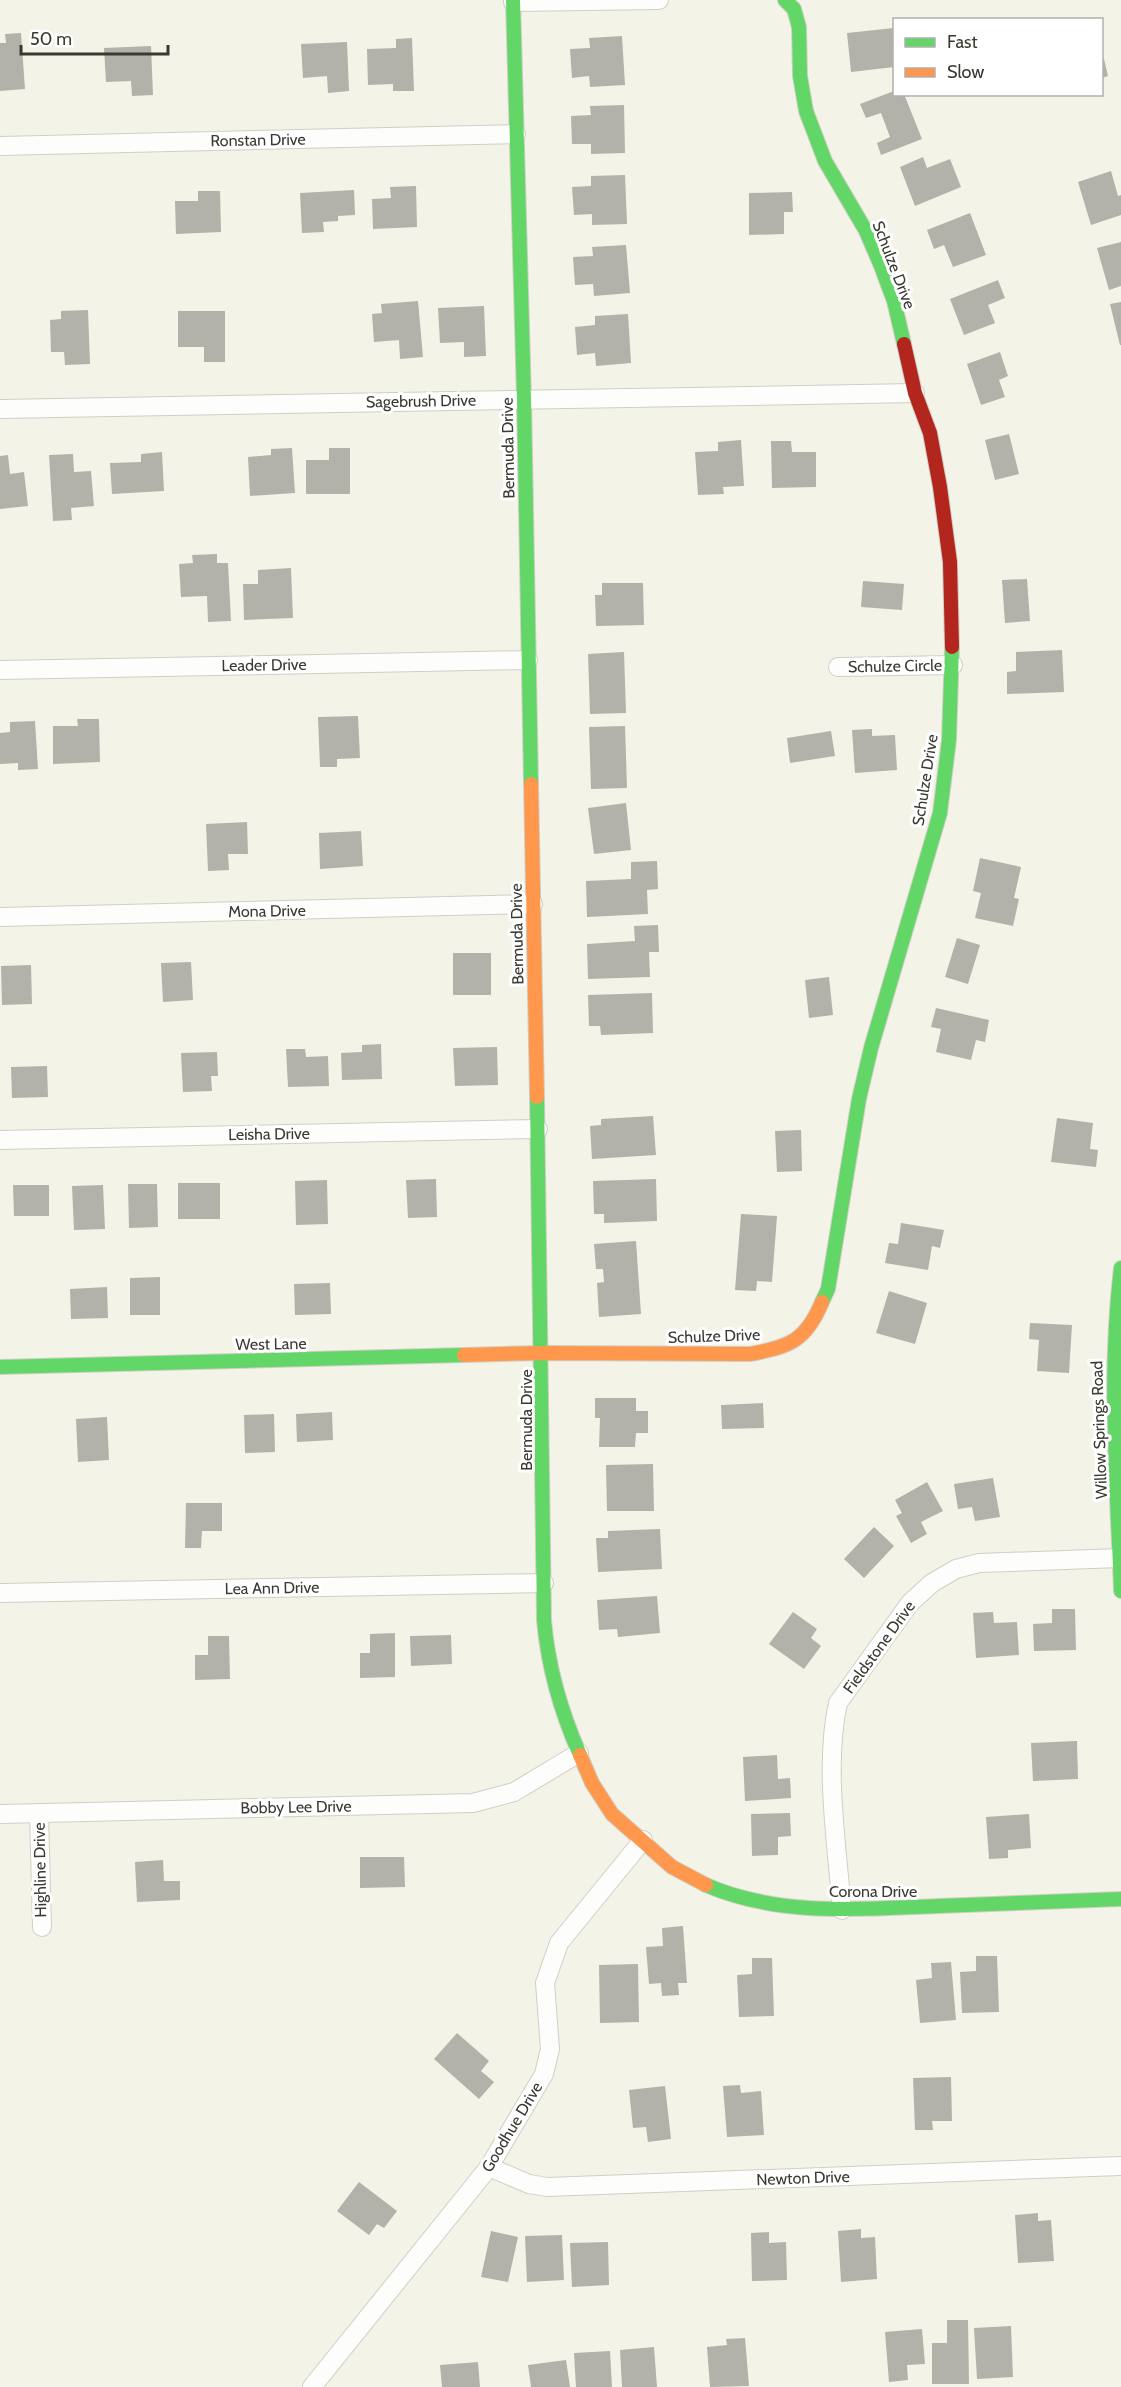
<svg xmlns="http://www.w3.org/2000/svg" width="1121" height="2387" font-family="Cabin,sans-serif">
	<rect width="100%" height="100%" fill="#f4f3e8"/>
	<g fill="#b3b2aa">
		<polygon points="894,28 894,67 851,72 847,33"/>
		<polygon points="21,33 25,89 0,91 0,43 6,43 5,34"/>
		<polygon points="622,36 625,85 590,87 589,76 572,78 570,49 590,48 589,38"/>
		<polygon points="412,38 414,91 393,91 393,84 368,85 367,49 396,48 396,39"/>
		<polygon points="347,42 349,91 328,93 327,76 303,78 301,44"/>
		<polygon points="151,46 153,95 132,96 131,81 106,82 104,48"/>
		<polygon points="1102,59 1104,59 1108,76 1102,78"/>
		<polygon points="894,91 894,94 904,94 922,139 881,155 877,143 890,137 881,113 866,118 860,104"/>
		<polygon points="624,105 625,153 591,154 591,144 572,144 571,116 591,115 590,106"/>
		<polygon points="923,157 927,168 950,159 961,187 915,206 900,167"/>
		<polygon points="1111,171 1118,196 1121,195 1121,215 1091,225 1078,182"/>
		<polygon points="625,175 627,224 592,225 592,214 574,215 572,187 591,186 591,176"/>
		<polygon points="416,186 417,227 373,229 372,199 391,198 390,187"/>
		<polygon points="354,190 355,215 338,216 338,221 323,222 324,232 302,233 300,193"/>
		<polygon points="198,191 220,191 221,232 176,234 175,201 198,201"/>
		<polygon points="792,192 793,212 784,212 784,234 749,235 749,193"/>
		<polygon points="970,213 986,255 953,267 944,245 934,249 927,230"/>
		<polygon points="1121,242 1121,286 1109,290 1097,248"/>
		<polygon points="626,245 630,293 594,296 593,284 575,285 573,257 593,256 592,247"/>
		<polygon points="998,280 1005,298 988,305 995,323 964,335 950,299"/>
		<polygon points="418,301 423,357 400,359 399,340 374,342 372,314 382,313 381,304"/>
		<polygon points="1121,302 1121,345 1120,345 1110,304"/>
		<polygon points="484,306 486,356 464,357 464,342 440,343 438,308"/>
		<polygon points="88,310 90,364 65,365 64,352 51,352 50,320 61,319 61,311"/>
		<polygon points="178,311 225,311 225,362 204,362 204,347 178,347"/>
		<polygon points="628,314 631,363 596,366 595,353 577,355 575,327 595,325 595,316"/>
		<polygon points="1000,352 1008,376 999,380 1005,397 981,405 967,364"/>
		<polygon points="1009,434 1019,474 995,480 985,440"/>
		<polygon points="741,440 744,486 723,487 724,494 698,495 695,452 718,451 718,442"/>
		<polygon points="771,441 791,441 792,452 816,452 816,487 772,488"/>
		<polygon points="292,448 295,493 250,496 248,457 271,455 271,449"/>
		<polygon points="329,448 350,448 350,494 306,494 306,460 329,460"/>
		<polygon points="162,452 164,491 112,494 110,463 141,462 141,454"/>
		<polygon points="73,454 74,472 91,471 94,506 71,508 72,520 53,521 49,455"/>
		<polygon points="8,455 10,474 24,472 28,506 0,509 0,456"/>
		<polygon points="217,554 217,563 228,563 231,621 208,622 207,596 181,597 179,564 193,563 192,555"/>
		<polygon points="291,568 293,618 244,620 243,584 258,584 258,570"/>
		<polygon points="1027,579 1030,621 1005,623 1002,580"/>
		<polygon points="863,581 904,584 902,610 861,607"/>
		<polygon points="602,583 643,583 644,625 596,626 595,595 602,595"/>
		<polygon points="1062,650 1064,692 1007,694 1007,672 1016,671 1016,652"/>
		<polygon points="624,652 626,713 590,714 588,654"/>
		<polygon points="358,716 360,758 337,759 337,767 320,767 318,717"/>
		<polygon points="77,719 99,719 100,762 53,764 53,726 78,726"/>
		<polygon points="35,721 38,769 18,770 18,763 0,764 0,733 10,732 10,722"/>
		<polygon points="625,726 627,788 591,789 589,727"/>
		<polygon points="872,729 872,736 895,735 897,770 855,773 852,730"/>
		<polygon points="831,731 835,756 790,763 787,738"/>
		<polygon points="626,803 631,850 594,854 588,808"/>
		<polygon points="247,822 248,854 228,854 229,870 208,871 206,824"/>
		<polygon points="361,831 363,866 320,869 319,833"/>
		<polygon points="980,858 1021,867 1014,898 1019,899 1013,926 975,918 981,893 973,891"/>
		<polygon points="657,861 658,889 647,890 648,914 587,917 586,881 631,879 631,862"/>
		<polygon points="658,925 659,952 649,952 650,977 588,979 587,944 635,941 634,926"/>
		<polygon points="957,938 980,945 968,984 945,977"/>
		<rect x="453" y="953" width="38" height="42"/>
		<polygon points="191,962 193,1000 163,1002 161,963"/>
		<polygon points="31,965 32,1004 2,1005 1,966"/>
		<polygon points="829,977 833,1015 809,1018 805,980"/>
		<polygon points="652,993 653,1033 601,1035 600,1026 589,1026 588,995"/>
		<polygon points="936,1008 989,1020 985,1042 976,1040 971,1060 936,1052 941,1029 931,1027"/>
		<polygon points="381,1044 382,1079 342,1080 341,1053 362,1052 362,1045"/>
		<polygon points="497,1047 498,1085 455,1086 453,1048"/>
		<polygon points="286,1049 305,1049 306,1057 328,1056 329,1086 288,1087"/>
		<polygon points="217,1052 218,1076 211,1076 212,1091 183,1092 181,1053"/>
		<polygon points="47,1066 48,1097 12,1098 11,1067"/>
		<polygon points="653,1116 656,1155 592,1159 590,1126 601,1125 601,1119"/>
		<polygon points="1057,1118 1093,1123 1090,1149 1098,1150 1096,1167 1051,1162"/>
		<polygon points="801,1130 802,1171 777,1172 775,1131"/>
		<polygon points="436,1179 437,1217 408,1218 406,1180"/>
		<polygon points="656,1179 657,1221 604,1223 604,1214 594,1214 593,1181"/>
		<polygon points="327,1180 328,1224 296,1225 295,1181"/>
		<rect x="178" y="1183" width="42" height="36"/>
		<polygon points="128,1184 157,1184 158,1227 129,1228"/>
		<polygon points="13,1185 49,1185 49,1216 14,1216"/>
		<polygon points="103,1185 105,1229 74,1230 72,1186"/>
		<polygon points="741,1214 777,1216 772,1282 757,1281 756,1291 735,1290"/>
		<polygon points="901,1223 944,1230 940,1248 932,1246 928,1270 885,1263 889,1243 898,1244"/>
		<polygon points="636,1241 641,1314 599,1317 597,1283 604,1282 603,1269 596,1269 594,1244"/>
		<polygon points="160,1277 160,1315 130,1315 130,1278"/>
		<polygon points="330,1283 331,1314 295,1315 294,1284"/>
		<polygon points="107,1287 108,1318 71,1319 70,1289"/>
		<polygon points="889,1291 927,1303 915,1344 876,1333"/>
		<polygon points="1030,1323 1072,1325 1069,1373 1037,1371 1039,1340 1029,1339"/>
		<polygon points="595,1398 636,1398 636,1411 648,1411 648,1433 636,1433 635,1447 599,1447 600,1418 595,1418"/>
		<polygon points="763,1403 764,1428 722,1429 721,1405"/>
		<polygon points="332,1412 333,1440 297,1442 296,1414"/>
		<polygon points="274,1414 275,1452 245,1453 244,1415"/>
		<polygon points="107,1417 109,1460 78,1462 76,1419"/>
		<polygon points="653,1464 654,1511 607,1511 606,1465"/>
		<polygon points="993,1478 1000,1517 975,1521 972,1507 958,1509 954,1484"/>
		<polygon points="927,1482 943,1511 921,1522 927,1534 911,1543 896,1516 902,1513 895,1500"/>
		<polygon points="186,1503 222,1503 222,1531 202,1531 201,1548 185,1548"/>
		<polygon points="874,1527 894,1546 864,1578 844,1559"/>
		<polygon points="660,1529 662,1569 598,1572 596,1538 608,1538 608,1531"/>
		<polygon points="657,1596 660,1633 618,1637 617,1629 599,1630 597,1600"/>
		<polygon points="1052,1609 1075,1609 1076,1650 1034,1651 1033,1624 1052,1623"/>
		<polygon points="793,1612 817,1629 811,1638 821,1646 804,1669 769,1644"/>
		<polygon points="993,1612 994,1623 1017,1622 1019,1655 976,1658 973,1613"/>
		<polygon points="395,1633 395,1677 360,1678 360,1653 370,1653 370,1634"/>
		<polygon points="451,1635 452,1664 411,1666 410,1636"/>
		<polygon points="208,1636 229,1636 230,1679 195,1680 195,1655 208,1655"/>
		<polygon points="1077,1741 1078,1779 1033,1781 1031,1743"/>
		<polygon points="777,1755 778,1779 790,1778 791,1798 745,1801 743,1757"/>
		<polygon points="790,1813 791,1836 778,1837 778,1855 752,1856 751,1814"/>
		<polygon points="1029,1814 1031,1848 1008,1850 1008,1858 989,1859 986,1817"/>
		<polygon points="360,1857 404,1857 405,1887 360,1888"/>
		<polygon points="163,1860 164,1881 180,1881 180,1900 137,1902 135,1862"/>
		<polygon points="683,1926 687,1983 678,1983 679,1995 662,1996 661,1983 649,1984 646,1947 663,1946 662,1928"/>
		<polygon points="976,1956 997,1956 999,2012 962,2013 960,1972 976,1971"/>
		<polygon points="752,1958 772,1958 774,2016 739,2017 737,1975 752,1974"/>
		<polygon points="951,1962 956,2020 920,2023 916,1980 932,1978 931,1963"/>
		<polygon points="638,1964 639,2022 600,2023 599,1965"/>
		<polygon points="457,2033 489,2061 481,2071 494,2082 479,2099 434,2059"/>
		<polygon points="951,2077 952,2121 932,2121 933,2130 915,2130 913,2078"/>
		<polygon points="740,2085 741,2093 761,2091 764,2135 727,2137 723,2086"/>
		<polygon points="665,2086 671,2139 648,2142 646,2127 633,2128 629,2090"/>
		<polygon points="359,2182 397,2211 384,2228 377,2224 369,2235 337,2211"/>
		<polygon points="1038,2213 1038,2221 1051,2220 1054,2261 1018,2263 1015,2215"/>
		<polygon points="861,2229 861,2238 875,2237 877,2279 841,2282 838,2231"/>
		<polygon points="491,2231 518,2237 508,2282 481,2277"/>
		<polygon points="769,2232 769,2243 786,2242 787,2280 752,2281 751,2233"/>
		<polygon points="562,2235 564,2280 527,2282 525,2236"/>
		<polygon points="608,2242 609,2285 572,2287 570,2243"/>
		<polygon points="947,2320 968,2320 969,2384 932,2384 932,2343 947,2343"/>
		<polygon points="1011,2326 1013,2377 977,2379 974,2328"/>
		<polygon points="922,2329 925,2364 907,2365 908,2380 889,2382 885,2332"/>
		<polygon points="745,2338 749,2386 710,2387 707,2347 727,2345 726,2339"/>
		<polygon points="654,2347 657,2387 622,2387 620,2350"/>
		<polygon points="610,2351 612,2387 576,2387 574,2353"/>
		<polygon points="566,2360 570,2387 531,2387 528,2365"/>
		<polygon points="478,2362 480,2387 442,2387 440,2365"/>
	</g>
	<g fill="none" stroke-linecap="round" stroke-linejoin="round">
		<defs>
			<g id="street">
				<polyline points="513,2 659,0"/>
				<polyline points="0,146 516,134"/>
				<polyline points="0,409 915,393"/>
				<polyline points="838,667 953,665"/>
				<polyline points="0,670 528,660"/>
				<polyline points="0,917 533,904"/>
				<polyline points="0,1140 538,1129"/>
				<polyline points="0,1593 544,1583"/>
				<polyline points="39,1813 42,1927"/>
				<polyline points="0,1814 473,1803 514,1792 579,1753"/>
				<path d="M842,1910C837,1845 824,1766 838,1703L910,1603L932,1583L956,1569L979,1563L1121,1558"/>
				<polyline points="489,2167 529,2184 547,2187 1121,2166"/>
				<polyline points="312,2387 489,2167 544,2074 550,2049 545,1983 559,1943 643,1840"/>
			</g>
			<g id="fast">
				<polyline points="513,0 524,399 531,784"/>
				<polyline points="785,0 794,9 799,27 800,76 806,111 825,161 866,231 881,266 894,301 904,344"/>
				<path d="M537,1097L544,1620C548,1667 561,1712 580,1755"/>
				<path d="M1121,1268C1108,1376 1117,1483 1121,1591"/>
				<polyline points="822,1302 828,1289 859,1099 871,1048 940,813 949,740 952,647"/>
				<polyline points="0,1367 464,1355"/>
				<path d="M706,1885C779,1917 862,1909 939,1906C1000,1904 1060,1901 1121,1899"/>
			</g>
			<g id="slow">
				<polyline points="531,784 537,1097"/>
				<path d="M464,1355L542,1353L750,1354C789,1347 806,1341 822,1302"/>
				<polyline points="580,1755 592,1783 612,1814 672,1867 706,1885"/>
			</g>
			<polyline id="jam" points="904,344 915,393 930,433 940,487 950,562 952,647"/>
		</defs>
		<use href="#street" stroke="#d0cfc6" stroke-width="20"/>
		<use href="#fast" stroke="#d0cfc6" stroke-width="16"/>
		<use href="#slow" stroke="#d0cfc6" stroke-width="16"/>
		<use href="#jam" stroke="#d0cfc6" stroke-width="16"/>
		<use href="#street" stroke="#fdfdfc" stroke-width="18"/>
		<use href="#fast" stroke="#63d668" stroke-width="14"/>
		<use href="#slow" stroke="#ff974d" stroke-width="14"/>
		<use href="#jam" stroke="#b3261e" stroke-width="14"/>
	</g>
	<g text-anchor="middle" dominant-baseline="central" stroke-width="6" stroke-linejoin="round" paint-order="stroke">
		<g font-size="16" fill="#3a3932" stroke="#fff">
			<text transform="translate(258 140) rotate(-1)">Ronstan Drive</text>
			<text transform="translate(894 265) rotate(69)">Schulze Drive</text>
			<text transform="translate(421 401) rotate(-1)">Sagebrush Drive</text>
			<text transform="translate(508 448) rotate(-91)">Bermuda Drive</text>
			<text transform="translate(264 665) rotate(-1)">Leader Drive</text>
			<text transform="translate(895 666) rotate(-1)">Schulze Circle</text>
			<text transform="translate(925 780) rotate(-81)">Schulze Drive</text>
			<text transform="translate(267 911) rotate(-1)">Mona Drive</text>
			<text transform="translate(517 934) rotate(-91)">Bermuda Drive</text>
			<text transform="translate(269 1134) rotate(-1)">Leisha Drive</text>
			<text transform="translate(714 1336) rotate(-2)">Schulze Drive</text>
			<text transform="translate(271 1344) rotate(-1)">West Lane</text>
			<text transform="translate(526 1420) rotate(-90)">Bermuda Drive</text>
			<text transform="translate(1099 1430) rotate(-92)">Willow Springs Road</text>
			<text transform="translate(272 1588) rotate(-1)">Lea Ann Drive</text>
			<text transform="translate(879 1647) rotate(-54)">Fieldstone Drive</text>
			<text transform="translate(296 1807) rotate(-1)">Bobby Lee Drive</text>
			<text transform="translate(40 1870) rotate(-91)">Highline Drive</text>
			<text x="873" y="1891">Corona Drive</text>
			<text transform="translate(512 2127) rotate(-59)">Goodhue Drive</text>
			<text transform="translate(803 2178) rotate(-2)">Newton Drive</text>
		</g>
	</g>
	<rect x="893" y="18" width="210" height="78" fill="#ffffff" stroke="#b0b0ad" stroke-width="1.5"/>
	<rect x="905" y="38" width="30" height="9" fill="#63d668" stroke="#b0b0ad" stroke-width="1.5"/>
	<text x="947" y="48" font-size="18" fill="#3a3932">Fast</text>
	<rect x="905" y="68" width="30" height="9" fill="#ff974d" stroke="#b0b0ad" stroke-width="1.5"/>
	<text x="947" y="78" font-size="18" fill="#3a3932">Slow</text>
	<path d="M21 45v9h147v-9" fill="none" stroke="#3a3932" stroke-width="3"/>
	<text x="30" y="45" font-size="18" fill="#3a3932" stroke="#ffffff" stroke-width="4.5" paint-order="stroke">50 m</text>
</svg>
